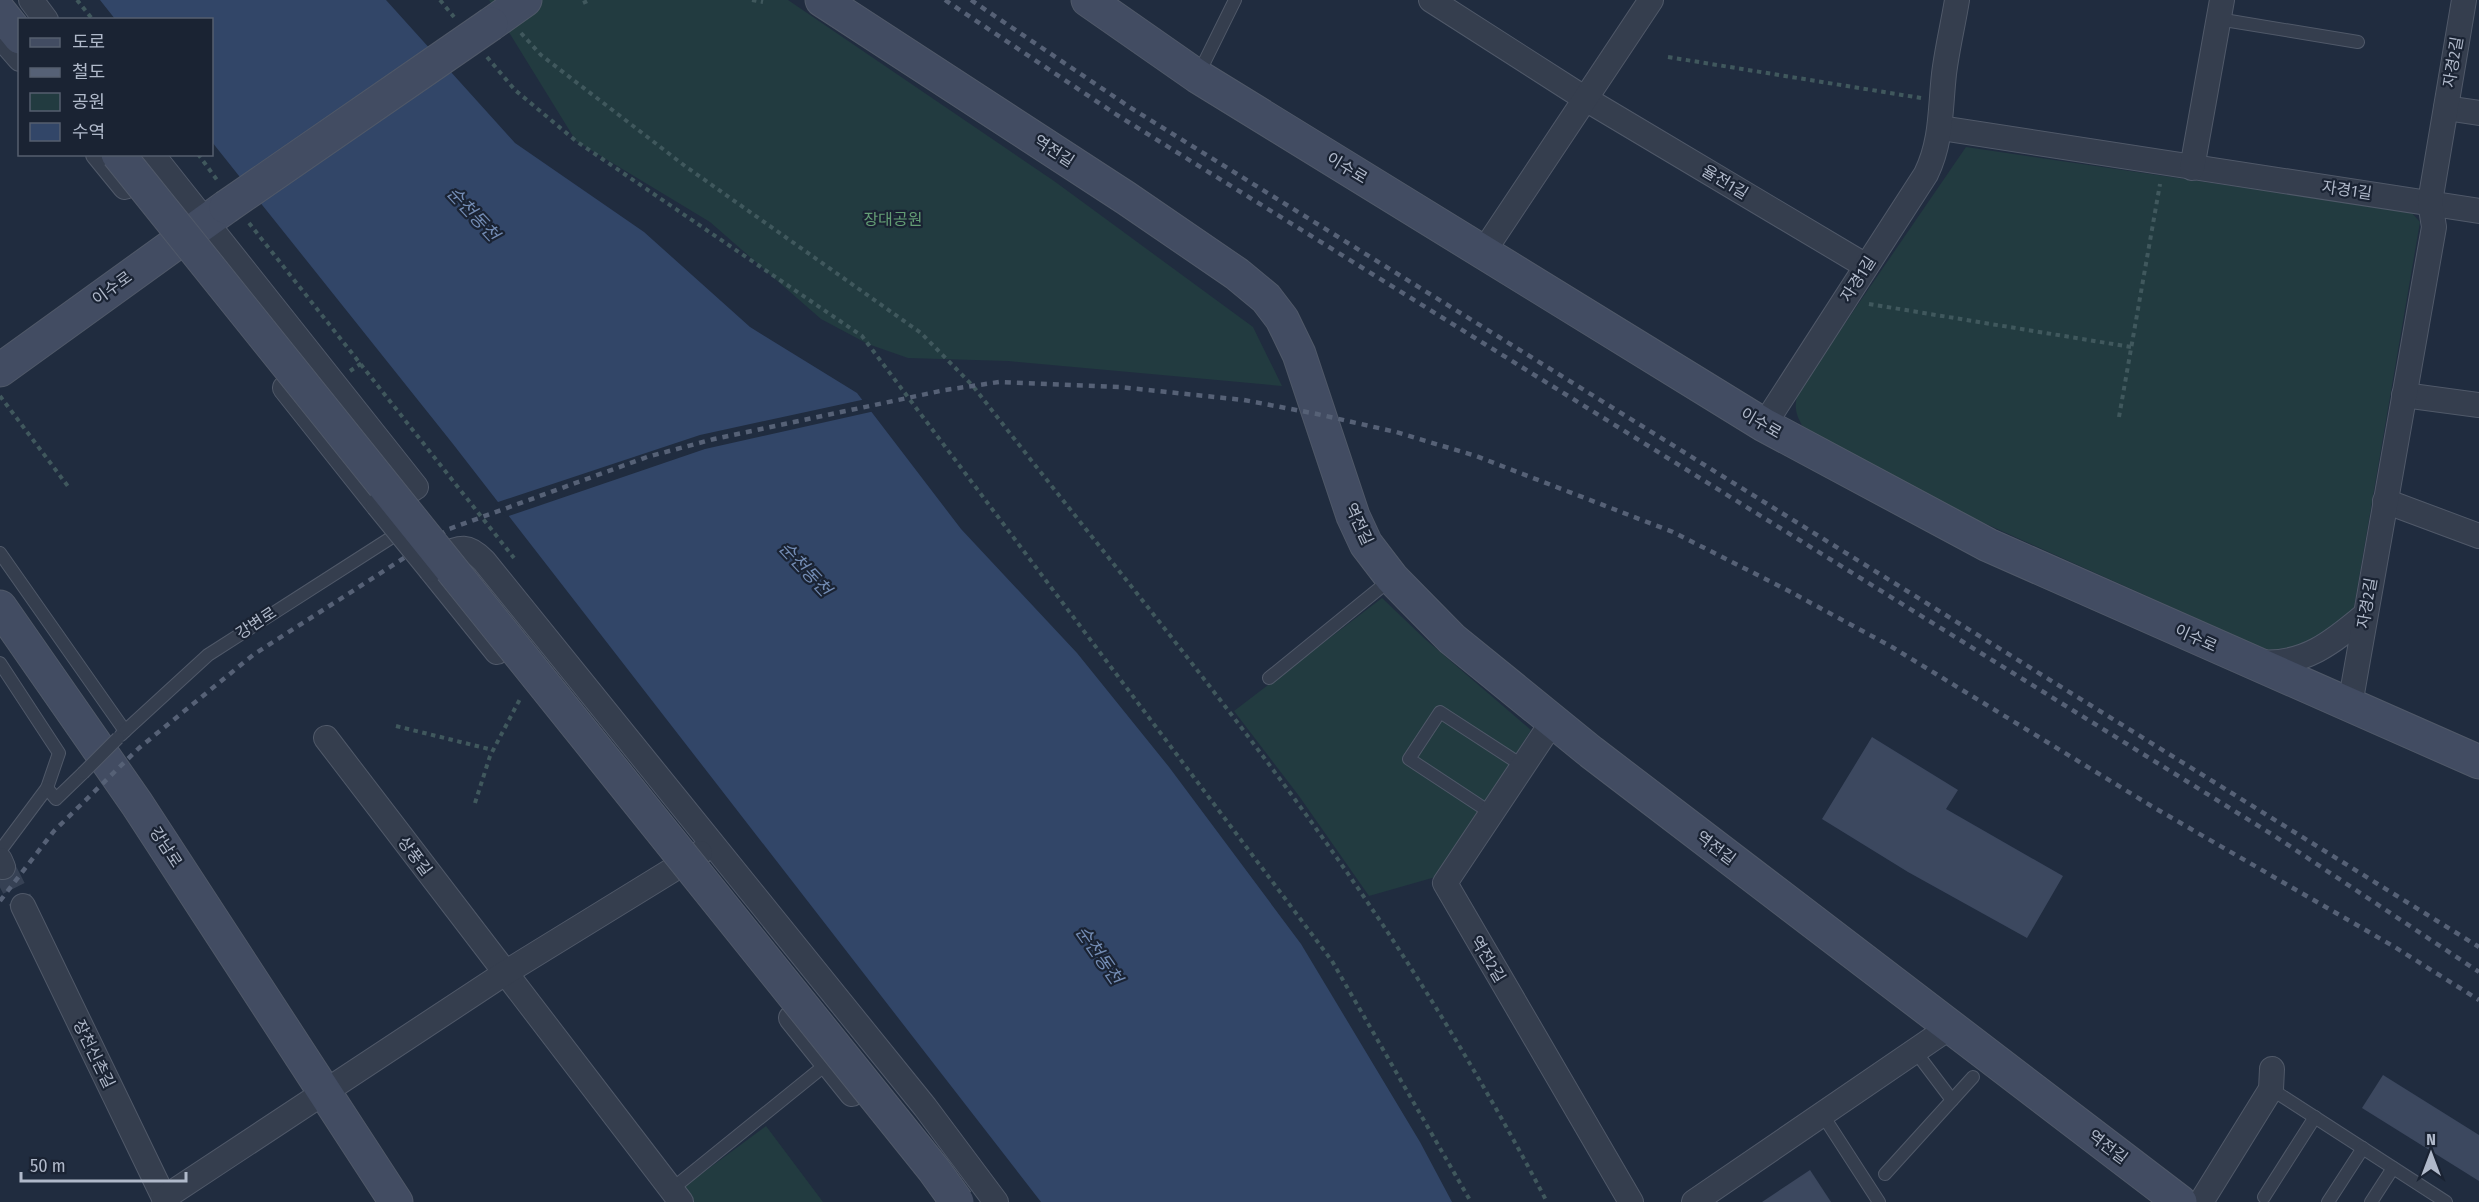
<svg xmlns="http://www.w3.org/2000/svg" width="2479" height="1202" font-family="'Fira Sans Condensed','Noto Sans KR',sans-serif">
	<rect width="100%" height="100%" fill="#202c3f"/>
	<g fill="#223b40">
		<polygon points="489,0 788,0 1054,181 1253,327 1282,386 1008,361 908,358 868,344 821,319 710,222 576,141"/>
		<path d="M1966,147L2411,212L2420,222L2353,613L2337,632L2278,655L1937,502L1803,427C1794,412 1793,401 1802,386Z"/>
		<polygon points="1382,598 1425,639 1531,730 1439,876 1369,896 1299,796 1234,711"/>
		<polygon points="766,1126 823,1202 691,1202 681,1189"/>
	</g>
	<polygon fill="#324668" points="100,0 386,0 515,143 644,232 750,327 857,393 961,529 1077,653 1169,767 1301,944 1420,1142 1452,1202 1041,1202 453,444 212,142 212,20 115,19"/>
	<polygon fill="#202c3f" points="866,399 875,411 705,449 506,517 495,503 700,435"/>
	<g fill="#3c485f">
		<polygon points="1872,737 1958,790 1946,809 2063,876 2027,938 1908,872 1822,819"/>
		<polygon points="2383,1075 2479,1135 2479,1181 2362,1108"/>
		<polygon points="1810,1170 1831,1202 1762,1202"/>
	</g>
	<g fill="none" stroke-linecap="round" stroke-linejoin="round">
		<polyline stroke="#364154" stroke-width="24" stroke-dasharray="24 12" stroke-linecap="butt" points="3,867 23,906"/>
		<defs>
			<g id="lane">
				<polyline points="2218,19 2358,42"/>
				<polyline points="1198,75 1235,0"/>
				<polyline points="0,553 125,731 121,735"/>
				<polyline points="0,663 59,753 47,788 0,851"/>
				<polyline points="1269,678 1391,579"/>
				<polyline points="125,731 208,655 400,532"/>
				<polyline points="47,788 56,799 83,773"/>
				<polyline points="1491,813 1409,759 1440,712 1523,766"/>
				<polyline points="1915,1051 1952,1100"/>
				<polyline points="2271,1089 2446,1202"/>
				<polyline points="1822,1114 1879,1202"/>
				<polyline points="1885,1174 1973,1077"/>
				<polyline points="672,1189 829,1062"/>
				<polyline points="2264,1197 2315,1117"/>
				<polyline points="2328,1202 2363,1148"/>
				<polyline points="2371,1202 2393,1168"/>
			</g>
			<g id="street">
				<polyline points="31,0 46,20"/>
				<polyline points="1431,0 1584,98 1866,266"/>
				<polyline points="0,36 20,59"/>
				<polyline points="2446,108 2479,113"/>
				<polyline points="1941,128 2479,211"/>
				<polyline points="98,154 125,187"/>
				<polyline points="152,154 416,487 389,505 378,505 285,388"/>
				<polyline points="2192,168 2222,0"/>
				<polyline points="1484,251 1651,0"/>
				<polyline points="2404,395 2479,405"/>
				<path d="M1764,425L1926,174C1942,141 1940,110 1944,74C1947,49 1953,25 1957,0"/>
				<polyline points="2385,501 2479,536"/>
				<path d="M497,652L431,570L435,559C458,549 465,541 484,561L925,1107L996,1202"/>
				<path d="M2259,662C2304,666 2333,642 2365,615"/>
				<polyline points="2350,705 2434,227 2430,202 2464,0"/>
				<polyline points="1553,721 1445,883 1631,1202"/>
				<polyline points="326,738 681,1202"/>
				<polyline points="0,860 3,867"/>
				<polyline points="23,906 166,1202"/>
				<polyline points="791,1018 852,1094"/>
				<polyline points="164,1198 505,973 700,853"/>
				<polyline points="1694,1202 1950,1027"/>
				<polyline points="2201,1202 2271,1089 2272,1069"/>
			</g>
			<g id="secondary">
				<polyline points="822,0 1126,198 1237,274 1266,298 1282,319 1299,354 1353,516 1366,544 1392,578 1452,639 1591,752 2180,1202"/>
				<polyline points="1088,0 1197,76 1764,425 1988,545 2479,762"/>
				<polyline points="0,12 20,37"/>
				<polyline points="491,24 525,0"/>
				<polyline points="0,370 226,207"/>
				<polyline points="0,607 137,804 396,1202"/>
			</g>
		</defs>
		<use href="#lane" stroke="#505969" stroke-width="14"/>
		<use href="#street" stroke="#505969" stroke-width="26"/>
		<use href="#secondary" stroke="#505969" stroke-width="35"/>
		<g stroke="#40585d" stroke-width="4" stroke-dasharray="4.5 4.5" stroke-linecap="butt">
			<polyline points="77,0 93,20"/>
			<polyline points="440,0 454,17"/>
			<polyline points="752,0 763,2"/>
			<polyline points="583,3 590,0"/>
			<path d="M521,33L541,55L685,166L921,333L973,386C1105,556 1245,722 1366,900C1432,997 1493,1099 1547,1202"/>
			<polyline points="487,57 515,90 576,141 862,336 1332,961 1471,1202"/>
			<polyline points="1668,57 1921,98"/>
			<polyline points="198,154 217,180"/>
			<polyline points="249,223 514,558"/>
			<polyline points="1869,304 2131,347"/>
			<polyline points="350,371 362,363"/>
			<polyline points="0,396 70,489"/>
			<polyline points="2119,417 2160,184"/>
			<polyline points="396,726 493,750"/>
			<polyline points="475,803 490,756 521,697"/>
		</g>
		<use href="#lane" stroke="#353e4e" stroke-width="12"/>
		<use href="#street" stroke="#353e4e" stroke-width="24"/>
		<use href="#secondary" stroke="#424c62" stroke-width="33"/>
		<g stroke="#566176" stroke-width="4.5" stroke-dasharray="6 6" stroke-linecap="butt">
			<polyline points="945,0 1117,115 2273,835 2479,972"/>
			<polyline points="971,0 1131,108 2479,947"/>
			<polyline points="0,901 54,831 139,748 253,655 449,529 647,457 714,439 945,390 999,382 1119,387 1244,400 1317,414 1396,432 1476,456 1673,532 1787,590 1892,647 2153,807 2393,946 2479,1000"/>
		</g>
		<defs>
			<polyline id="lane-bridge" points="83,773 118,738"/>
			<polyline id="street-bridge" points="378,505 431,570"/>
			<g id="secondary-bridge">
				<polyline points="118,154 934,1170 957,1202"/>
				<polyline points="226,207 491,24"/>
			</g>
		</defs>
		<use href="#lane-bridge" stroke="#505969" stroke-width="14" stroke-linecap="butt"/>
		<use href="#street-bridge" stroke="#505969" stroke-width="26" stroke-linecap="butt"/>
		<use href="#secondary-bridge" stroke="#505969" stroke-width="35" stroke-linecap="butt"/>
		<use href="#lane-bridge" stroke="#353e4e" stroke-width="12"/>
		<use href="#street-bridge" stroke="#353e4e" stroke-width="24"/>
		<use href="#secondary-bridge" stroke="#424c62" stroke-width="33"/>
	</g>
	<g text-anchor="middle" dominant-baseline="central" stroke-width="4.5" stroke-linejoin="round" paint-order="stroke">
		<g font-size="16" fill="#b0b9ca" stroke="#1a2333">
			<text transform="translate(2453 62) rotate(-80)">자경2길</text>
			<text transform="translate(1054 151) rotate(33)">역전길</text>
			<text transform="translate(1347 168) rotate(31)">이수로</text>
			<text transform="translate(1725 182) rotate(31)">율전1길</text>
			<text transform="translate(2347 190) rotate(8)">자경1길</text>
			<text transform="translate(1858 279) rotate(-57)">자경1길</text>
			<text transform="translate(112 288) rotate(-36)">이수로</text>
			<text transform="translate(1761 423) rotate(30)">이수로</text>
			<text transform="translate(1359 524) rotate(65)">역전길</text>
			<text transform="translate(2367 603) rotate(-80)">자경2길</text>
			<text transform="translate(256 623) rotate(-33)">강변로</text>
			<text transform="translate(2196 638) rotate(24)">이수로</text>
			<text transform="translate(166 847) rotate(57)">강남로</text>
			<text transform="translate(1716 848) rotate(37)">역전길</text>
			<text transform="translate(415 856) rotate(53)">상풍길</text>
			<text transform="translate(1488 959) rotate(59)">역전2길</text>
			<text transform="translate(94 1054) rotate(64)">장천신촌길</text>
			<text transform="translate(2108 1147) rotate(37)">역전길</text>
		</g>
		<g font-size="16" fill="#649e75" stroke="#1a2333">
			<text x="893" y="219">장대공원</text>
		</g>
		<g font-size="18" font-style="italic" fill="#748db5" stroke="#1a2333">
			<text transform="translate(473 214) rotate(47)">순천동천</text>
			<text transform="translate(805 569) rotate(47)">순천동천</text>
			<text transform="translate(1099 955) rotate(55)">순천동천</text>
		</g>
	</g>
	<rect x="18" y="18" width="195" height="138" fill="#1a2333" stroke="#565f6f" stroke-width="1.5"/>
	<rect x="30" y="38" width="30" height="9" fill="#424c62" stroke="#565f6f" stroke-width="1.5"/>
	<text x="72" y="48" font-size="18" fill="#b0b9ca">도로</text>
	<rect x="30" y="68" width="30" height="9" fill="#566176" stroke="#565f6f" stroke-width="1.5"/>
	<text x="72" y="78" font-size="18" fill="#b0b9ca">철도</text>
	<rect x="30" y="93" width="30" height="18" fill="#223b40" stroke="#565f6f" stroke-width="1.5"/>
	<text x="72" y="108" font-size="18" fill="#b0b9ca">공원</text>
	<rect x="30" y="123" width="30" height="18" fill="#324668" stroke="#565f6f" stroke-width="1.5"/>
	<text x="72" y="138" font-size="18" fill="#b0b9ca">수역</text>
	<g transform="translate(2431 1154)" stroke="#1a2333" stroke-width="4.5" paint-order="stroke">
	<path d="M0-4.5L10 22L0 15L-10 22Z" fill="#b0b9ca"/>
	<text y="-9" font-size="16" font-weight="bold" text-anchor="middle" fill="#b0b9ca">N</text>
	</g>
	<path d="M21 1172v9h165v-9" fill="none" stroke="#b0b9ca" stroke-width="3"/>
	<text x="30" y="1172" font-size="18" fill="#b0b9ca" stroke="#1a2333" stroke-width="4.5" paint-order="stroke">50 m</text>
</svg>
